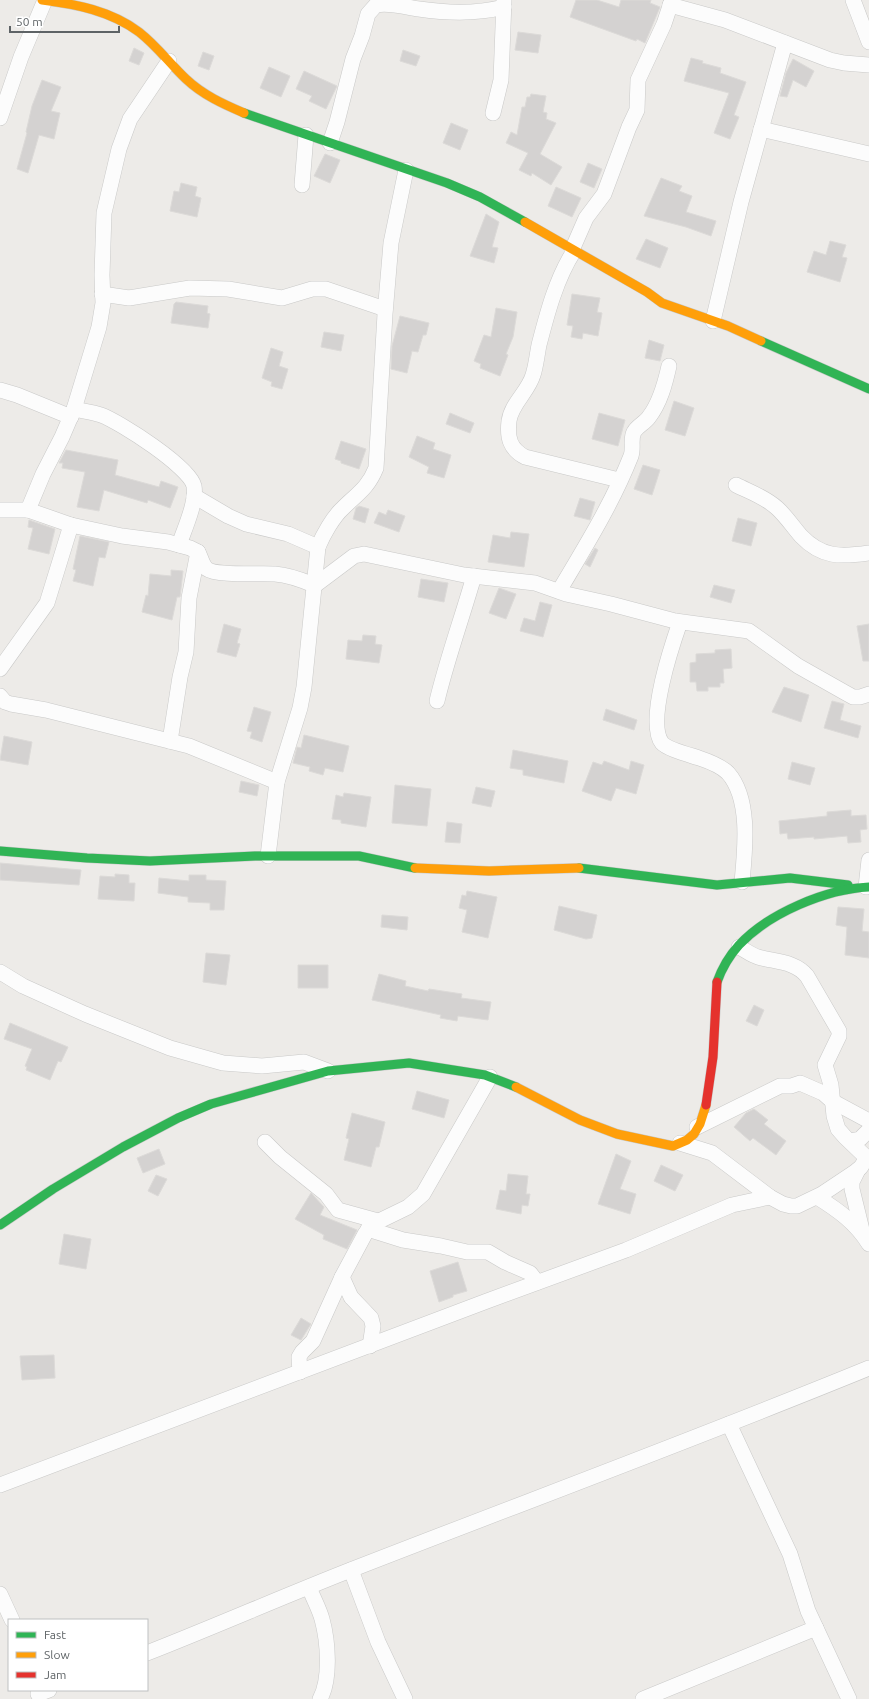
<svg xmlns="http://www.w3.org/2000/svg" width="869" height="1699" font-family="Ubuntu,sans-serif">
	<rect width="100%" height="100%" fill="#edebe8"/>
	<g fill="#d4d2d1" stroke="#dcdad8">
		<polygon points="576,0 597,0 619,7 621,0 651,0 650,3 660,7 645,43 637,39 636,41 570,17"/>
		<polygon points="518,32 541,35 538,53 515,50"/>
		<polygon points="134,48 144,53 139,65 129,61"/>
		<polygon points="403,50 420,56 416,66 400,61"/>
		<polygon points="203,52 214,56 209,70 198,66"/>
		<polygon points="691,58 703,61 702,63 721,68 720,73 746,82 734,115 739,117 730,139 714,133 729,93 684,81"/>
		<polygon points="793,59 814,71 806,87 793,80 787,97 780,96 786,73"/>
		<polygon points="269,67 290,76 281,97 260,88"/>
		<polygon points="304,71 337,86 326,109 309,101 312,96 296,89"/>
		<polygon points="42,80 61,87 51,111 60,113 54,139 39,135 28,173 17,169 27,133 26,132 32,106"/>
		<polygon points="531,94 546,96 543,112 547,113 546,119 556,123 540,154 562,167 551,185 532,173 531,176 519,170 528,153 506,143 511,132 517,135 522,107 525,107 527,97 530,97"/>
		<polygon points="451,123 468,130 460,150 443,143"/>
		<polygon points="325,154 340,160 330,183 314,176"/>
		<polygon points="588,163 602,169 594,188 580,182"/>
		<polygon points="661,178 682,186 679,191 692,196 686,212 716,221 711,236 686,227 644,216"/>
		<polygon points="181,183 197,187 195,196 201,198 197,217 170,211 174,191 179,192"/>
		<polygon points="556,187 581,198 572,217 548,206"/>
		<polygon points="486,214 499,222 492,247 498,248 494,263 470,256"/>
		<polygon points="646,239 668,248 660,268 636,259"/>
		<polygon points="830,241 846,245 842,257 847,258 840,282 807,272 814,251 826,255"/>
		<polygon points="572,294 600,298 597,312 602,313 598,336 583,333 582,339 571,337 573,326 567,325"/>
		<polygon points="176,302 208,306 207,313 210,314 208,328 171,323 174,304"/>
		<polygon points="496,308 517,312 513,337 506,354 508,355 500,376 480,368 481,364 474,361 484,335 491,337"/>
		<polygon points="400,316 429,323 426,335 423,335 418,352 412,351 407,373 391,369 392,346"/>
		<polygon points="324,332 344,335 341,351 321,347"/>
		<polygon points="649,340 664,345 660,361 645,358"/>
		<polygon points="271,348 283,352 279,366 288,369 282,389 271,386 272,382 262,378"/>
		<polygon points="674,401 694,408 685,436 665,430"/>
		<polygon points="450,413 474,423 470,433 446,424"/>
		<polygon points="599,413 625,420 618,446 592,439"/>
		<polygon points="417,436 435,443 433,449 451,455 444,478 427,473 429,467 409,457"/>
		<polygon points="341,441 366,449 359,469 341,463 341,461 335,459"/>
		<polygon points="66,450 118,460 115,475 159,487 161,481 178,487 170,508 148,500 147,503 104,490 99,511 77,507 85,472 62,468 63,463 59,463"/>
		<polygon points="643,465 660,470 652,495 634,489"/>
		<polygon points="580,498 595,502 590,520 574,516"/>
		<polygon points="359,506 369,509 365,523 353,519 356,508"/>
		<polygon points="388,510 405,516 399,532 374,523 379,512 386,515"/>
		<polygon points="738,518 757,523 751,546 732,541"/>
		<polygon points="29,520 55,529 49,554 28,549 33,528 28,527"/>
		<polygon points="511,532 529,534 524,567 488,562 493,535 510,538"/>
		<polygon points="80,536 109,542 105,558 99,557 93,586 73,581 76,570 73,569"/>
		<polygon points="595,548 598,550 590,567 585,564"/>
		<polygon points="171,570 183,571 180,597 177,597 172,620 142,612 146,595 148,596 150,574 171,576"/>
		<polygon points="421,579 448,583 444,602 418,597"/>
		<polygon points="714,585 735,590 731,603 710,597"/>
		<polygon points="499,588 516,594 506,619 489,613"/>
		<polygon points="540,602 552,605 543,637 520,631 524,618 535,621"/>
		<polygon points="224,624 241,629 237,643 240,644 236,657 217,652"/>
		<polygon points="869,624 869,661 863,661 857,626"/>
		<polygon points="363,635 376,636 375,644 382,645 379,663 346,659 348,640 362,641"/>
		<polygon points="731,649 732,668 723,669 724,683 720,683 720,687 708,687 708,691 697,691 696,682 690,682 690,663 696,662 696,654 715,653 715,650"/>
		<polygon points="784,687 809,695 801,722 772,712"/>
		<polygon points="832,701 844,704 840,720 861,726 858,738 824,728"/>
		<polygon points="254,707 271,712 262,742 250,738 252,732 247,731"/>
		<polygon points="606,709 637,720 634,730 603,720"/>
		<polygon points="304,735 349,746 343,772 325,768 323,775 309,771 310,767 293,763 297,747 301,748"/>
		<polygon points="4,736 32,742 28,765 0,760"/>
		<polygon points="513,750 568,761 564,783 523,775 523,770 510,768"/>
		<polygon points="604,761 629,770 631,761 644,765 636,794 616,788 611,801 582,791 593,762 602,765"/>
		<polygon points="792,762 815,768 810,785 788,779"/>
		<polygon points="241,781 259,785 257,796 239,792"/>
		<polygon points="395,785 431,789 427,826 392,823"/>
		<polygon points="476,787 495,791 491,807 472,803"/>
		<polygon points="344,793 371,797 366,827 341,823 341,820 332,819 336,795 343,797"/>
		<polygon points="851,810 851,816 866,815 867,829 860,830 861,842 848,843 847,836 814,839 814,837 788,839 787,833 780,834 779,821 827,816 827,812"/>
		<polygon points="447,822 462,824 460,843 445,842"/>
		<polygon points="0,863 81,870 79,885 0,880"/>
		<polygon points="115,874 129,875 129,883 135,883 134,901 98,899 100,876 115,877"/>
		<polygon points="189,875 206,875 206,880 226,881 224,910 210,910 210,903 188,902 188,897 158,893 159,878 189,881"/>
		<polygon points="467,891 497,897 488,938 462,932 467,910 459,908 462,895 466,896"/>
		<polygon points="559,906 597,915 592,938 586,939 554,930"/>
		<polygon points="838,907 864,909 862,931 869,932 869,958 845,955 847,927 836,925"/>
		<polygon points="382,915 408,917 407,930 381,927"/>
		<polygon points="206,953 230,955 226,985 203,982"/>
		<polygon points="328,965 328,988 298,988 298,965"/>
		<polygon points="379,974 406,981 405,986 428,991 429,989 462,994 461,998 491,1002 488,1020 458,1016 457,1021 440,1018 441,1015 372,1000"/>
		<polygon points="754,1005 764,1010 757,1026 746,1021"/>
		<polygon points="10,1023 68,1047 61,1062 58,1061 50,1080 26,1070 27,1067 25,1066 32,1049 4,1039"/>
		<polygon points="417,1091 449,1100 444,1118 412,1109"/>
		<polygon points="754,1109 768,1120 764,1124 786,1141 776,1155 753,1138 750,1141 734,1127 746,1113"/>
		<polygon points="352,1113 385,1122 379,1147 376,1147 371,1167 344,1160 349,1139 346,1138"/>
		<polygon points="159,1149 165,1164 143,1173 137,1158"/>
		<polygon points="616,1154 631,1161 620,1189 636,1194 630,1214 598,1204"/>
		<polygon points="661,1165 683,1175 675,1191 654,1181"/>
		<polygon points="508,1174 528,1176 526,1194 530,1194 528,1206 522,1205 521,1214 496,1209 500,1190 506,1191"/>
		<polygon points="156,1175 167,1179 158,1196 148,1191"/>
		<polygon points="311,1193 324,1207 320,1215 357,1230 347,1249 323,1239 324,1235 295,1219"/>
		<polygon points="64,1234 91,1239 86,1269 59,1264"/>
		<polygon points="458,1262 467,1291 453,1295 453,1297 439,1302 430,1271"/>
		<polygon points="301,1318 311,1324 301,1340 291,1335"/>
		<polygon points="54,1355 55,1378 22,1380 20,1356"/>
	</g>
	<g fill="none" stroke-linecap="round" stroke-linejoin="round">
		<defs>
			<g id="street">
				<polyline points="853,0 869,42"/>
				<polyline points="670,5 725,20 830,60 844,63 869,65"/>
				<polyline points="493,113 501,80 504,0"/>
				<polyline points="0,118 21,57 45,0"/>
				<polyline points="761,129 869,154"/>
				<path d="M330,143L337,122L353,59L362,36L368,14L376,5C389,2 405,7 419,9C446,13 477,14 504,7"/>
				<polyline points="302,185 306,135"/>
				<polyline points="572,250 586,218 604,194 629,127 637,110 638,80 664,24 672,0"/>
				<path d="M574,251C556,279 547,314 539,345C537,355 536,366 533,375C528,392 511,404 509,421C507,438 510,449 525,457L619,480"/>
				<polyline points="102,294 129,298 190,288 228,289 282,298 312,289 326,289 385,309"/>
				<polyline points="713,321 741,202 785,43"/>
				<polyline points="0,390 17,395 71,417"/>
				<path d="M74,409C83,411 93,412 101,415C120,422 190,467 194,486C197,502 184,530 179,545"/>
				<path d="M736,485C750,492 765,497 777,508C786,516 793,527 801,536C822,558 841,557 869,553"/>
				<polyline points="194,496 228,516 246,524 288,534 318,547"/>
				<path d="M0,510H28L71,525L122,536L168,542L190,548L198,552C201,557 202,565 207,569C216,576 262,573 275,574C289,575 302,580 314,585"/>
				<polyline points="28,510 43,474 62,437 74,409 99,327 103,303 102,275 104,213 119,149 130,119 169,61"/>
				<polyline points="314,586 354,556 364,554 464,575 535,583 566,594 611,604 675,621 749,631 798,666 844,692 853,697 860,697 869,694"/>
				<path d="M559,591C585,547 612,504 631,456C634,448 630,439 634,432C637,426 645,423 649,417C660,403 665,384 669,366"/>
				<path d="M680,622C672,645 646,722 662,743C667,749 690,755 699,758C708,761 721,766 728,773C751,799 745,850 742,882"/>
				<polyline points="0,669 47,603 71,525"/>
				<polyline points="0,696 5,702 11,704 46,710 189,746 277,782"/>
				<path d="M437,701C447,659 462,618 474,576"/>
				<polyline points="170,741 180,677 186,652 189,598 198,552"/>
				<path d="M268,856L277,782L300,708L304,687L318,547C323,535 333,517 343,508C357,494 368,488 376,468L385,314L391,243L406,170"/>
				<polyline points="866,887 869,860"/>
				<path d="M739,947C745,950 751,955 758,957C775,962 795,961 807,976L839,1031V1036L825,1065L831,1085L834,1116L838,1129L845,1137L869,1160"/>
				<polyline points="0,972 23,986 85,1014 170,1048 223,1063 262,1066 304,1062 328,1071"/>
				<polyline points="697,1127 780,1086 791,1086 800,1083 823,1093 832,1101 869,1121"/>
				<polyline points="850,1141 860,1139 869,1130"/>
				<polyline points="265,1142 280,1157 326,1194 338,1210 378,1221"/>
				<polyline points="680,1143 712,1153 770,1197 783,1204 791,1206 797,1206 822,1194 855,1172 861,1167 867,1157"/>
				<polyline points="858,1170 852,1182 852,1189 863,1234"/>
				<path d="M817,1197C838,1210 856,1223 869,1244"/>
				<polyline points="368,1229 403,1240 441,1246 467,1252 488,1252 505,1262 530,1273 537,1282"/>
				<polyline points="342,1277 351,1297 371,1318 373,1326 370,1346"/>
				<polyline points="300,1372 299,1357 302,1352 313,1341 342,1277 365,1234 373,1224 408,1207 423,1194 490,1077"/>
				<polyline points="729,1424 790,1554 808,1611 849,1699"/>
				<polyline points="0,1485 487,1301 626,1250 732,1205 770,1197"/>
				<polyline points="351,1570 378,1642 405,1699"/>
				<path d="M309,1587C313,1598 319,1608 322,1619C328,1641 331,1679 320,1699"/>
				<polyline points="0,1594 12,1620"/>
				<path d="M147,1653C216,1626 284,1596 353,1569C525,1502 698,1438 869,1368"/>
				<polyline points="38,1694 49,1690"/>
				<polyline points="643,1699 816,1628"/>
			</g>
			<g id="fast">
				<polyline points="244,113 447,183 480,197 525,222"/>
				<polyline points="761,341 869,389"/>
				<polyline points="0,851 87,858 150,861 255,856 359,856 415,868"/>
				<polyline points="579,868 717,885 790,878 848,885"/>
				<path d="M717,982C722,968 729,956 739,945C769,913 826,889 869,887"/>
				<polyline points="0,1225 53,1189 123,1147 178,1118 211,1104 328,1071 409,1063 485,1075 516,1087"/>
			</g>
			<g id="slow">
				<path d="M42,0C76,4 111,11 139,32C157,46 170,64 186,79C203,95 223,104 244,113"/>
				<polyline points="525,222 647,292 662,303 728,326 761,341"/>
				<polyline points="415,868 489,871 579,868"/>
				<polyline points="516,1087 580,1120 617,1134 673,1146 687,1140 694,1134 700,1124 706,1105"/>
			</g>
			<polyline id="jam" points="706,1105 713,1057 717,982"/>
		</defs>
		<use href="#street" stroke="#c9c9c8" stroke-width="16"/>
		<use href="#fast" stroke="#c7c8c7" stroke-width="10"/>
		<use href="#slow" stroke="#c7c8c7" stroke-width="10"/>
		<use href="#jam" stroke="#c7c8c7" stroke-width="10"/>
		<use href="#street" stroke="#fcfcfc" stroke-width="15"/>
		<use href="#fast" stroke="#30b455" stroke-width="9"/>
		<use href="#slow" stroke="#ff9f0a" stroke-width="9"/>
		<use href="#jam" stroke="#e5322d" stroke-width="9"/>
	</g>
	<rect x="8" y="1619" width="140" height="72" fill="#ffffff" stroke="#bfc1c2"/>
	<rect x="16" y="1632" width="20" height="6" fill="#30b455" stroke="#bfc1c2"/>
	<text x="44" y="1639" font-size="12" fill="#5e6366">Fast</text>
	<rect x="16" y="1652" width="20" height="6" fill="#ff9f0a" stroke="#bfc1c2"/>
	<text x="44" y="1659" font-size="12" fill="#5e6366">Slow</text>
	<rect x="16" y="1672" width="20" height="6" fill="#e5322d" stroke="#bfc1c2"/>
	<text x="44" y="1679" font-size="12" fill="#5e6366">Jam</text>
	<path d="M10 26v6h109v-6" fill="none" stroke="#5e6366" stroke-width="2"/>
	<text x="16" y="26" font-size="12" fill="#5e6366" stroke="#ffffff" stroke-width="3" paint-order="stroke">50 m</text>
</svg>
